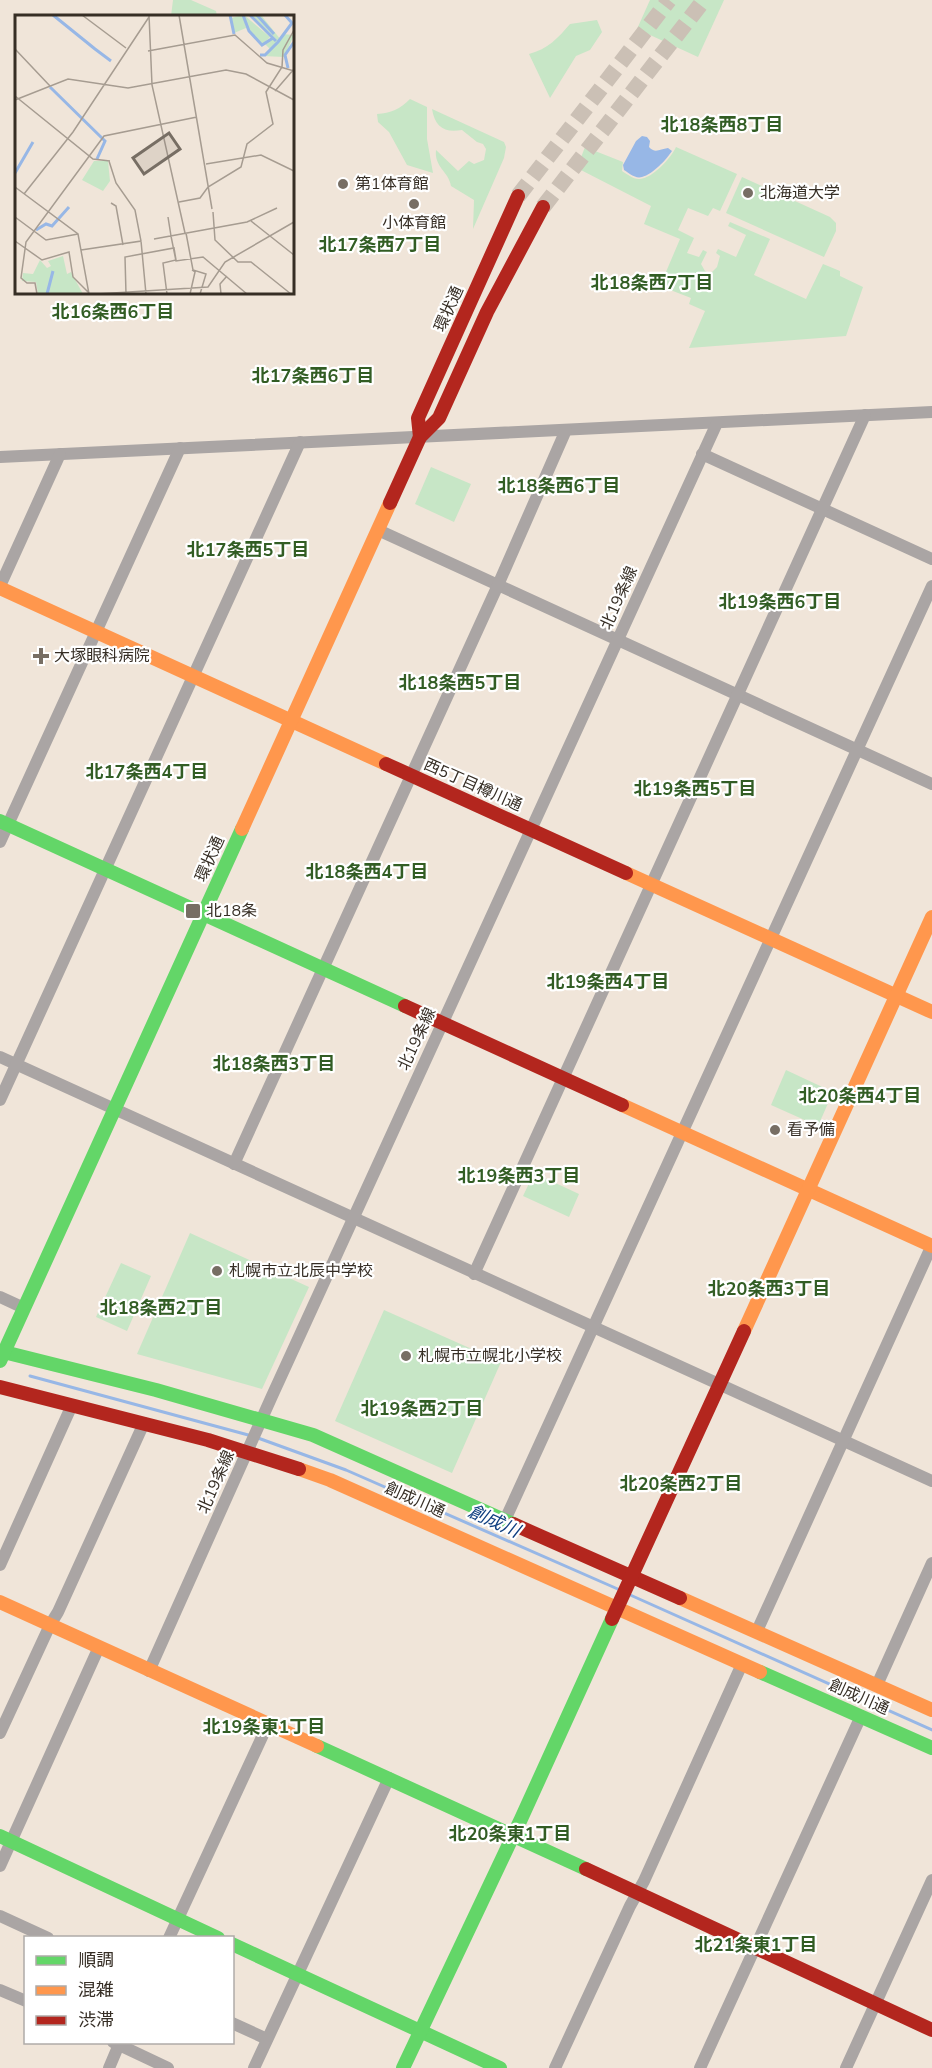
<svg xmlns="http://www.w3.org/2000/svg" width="932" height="2068" font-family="'Nunito Sans','Noto Sans JP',sans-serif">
	<rect width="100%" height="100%" fill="#f0e5d9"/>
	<g fill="#c7e6c6">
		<polygon points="173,0 191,0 216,11 217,16 171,16"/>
		<polygon points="650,0 724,0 698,57 637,29"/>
		<path d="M597,20L602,32L590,50L576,56L550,98L529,54C548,49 558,38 570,24Z"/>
		<path d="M410,99L427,107V139L433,173L407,165L389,132L378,122L377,114C391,113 400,109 410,99Z"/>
		<path d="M432,109L504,142L506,147L504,158L473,229L474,200L451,186C449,172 434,167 436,150L458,171L469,161L474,164L484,160L486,149L483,144L477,142L462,130C444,133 435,127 432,109Z"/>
		<path d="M585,147L623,162L622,171C627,174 634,180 640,179C653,178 671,158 676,147L737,174L720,211L713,208L708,216L688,208L678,230L694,238L687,253L699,257L703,250L707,252L701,264L705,271L710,274L717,267L720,256L716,253L718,249L736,257L746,235L728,226L730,222L770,239L754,275L806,299L823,264L840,271V276L863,287L846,336L689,348L705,311L689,304L691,298L660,286L680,239L644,224L651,206L577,168Z"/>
		<polygon points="742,177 830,217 836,223 836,231 824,257 726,213"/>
		<polygon points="431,467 471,484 454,522 415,504"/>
		<polygon points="786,1070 833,1092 818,1126 771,1105"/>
		<polygon points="534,1173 579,1194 569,1217 523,1196"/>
		<polygon points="190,1233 309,1287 262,1389 137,1354"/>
		<polygon points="121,1263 151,1276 127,1331 96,1317"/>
		<polygon points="384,1310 501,1362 452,1473 335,1421"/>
	</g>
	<path fill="#97b7e6" d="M642,136L647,137L650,141L649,147C655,154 660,149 668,148L672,151C666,160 653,174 642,177C635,179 629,173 624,170L623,165L636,141Z"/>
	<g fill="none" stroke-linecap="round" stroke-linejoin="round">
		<g stroke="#97b7e6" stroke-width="3">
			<polyline points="30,1376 252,1436"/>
			<polyline points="258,1438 346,1470 620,1590"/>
			<polyline points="628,1594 932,1730"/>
		</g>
		<g stroke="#cbc0b5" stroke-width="16" stroke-dasharray="16 8" stroke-linecap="butt">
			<polyline points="518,196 669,0"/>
			<polyline points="543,207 704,0"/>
		</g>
		<g stroke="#aaa5a4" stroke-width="12">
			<polyline points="702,454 932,559"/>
			<polyline points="0,457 932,412"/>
			<polyline points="378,530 932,784"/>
			<polyline points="0,586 60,454"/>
			<polyline points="0,842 180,448"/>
			<polyline points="0,1057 932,1481"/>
			<polyline points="0,1100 300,442"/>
			<polyline points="234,1164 498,585 566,430"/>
			<polyline points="474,1274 865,415"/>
			<polyline points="0,1297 24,1308"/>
			<polyline points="505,1520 932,586"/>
			<polyline points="0,1565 72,1405"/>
			<polyline points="757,1631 932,1245"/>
			<polyline points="149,1671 272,1396 717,423"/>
			<polyline points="877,1685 932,1563"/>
			<polyline points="0,1733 50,1625 58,1612 144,1423"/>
			<polyline points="0,1866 99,1647"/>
			<polyline points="0,1916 48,1938"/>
			<polyline points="169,1938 268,1724"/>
			<polyline points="0,1990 26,2001"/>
			<polyline points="232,2023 267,2039"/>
			<polyline points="113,2042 168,2068"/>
			<polyline points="109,2068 120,2042"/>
			<polyline points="254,2068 389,1778"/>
			<polyline points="555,2068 630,1906 644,1881 742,1664"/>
			<polyline points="700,2068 861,1716"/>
			<polyline points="846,2068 932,1880"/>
		</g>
		<g stroke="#63d668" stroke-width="14">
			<polyline points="0,821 405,1006"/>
			<polyline points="0,1351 156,1390 313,1435 513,1524"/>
			<polyline points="0,1361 242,829"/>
			<polyline points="760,1672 932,1748"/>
			<polyline points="317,1746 586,1869"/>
			<polyline points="0,1836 218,1938"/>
			<polyline points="232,1944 500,2068"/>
			<polyline points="403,2068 521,1819 612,1619"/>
		</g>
		<g stroke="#ff974d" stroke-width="14">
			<polyline points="0,588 386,764"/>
			<polyline points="242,829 390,503"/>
			<polyline points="626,873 932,1012"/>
			<polyline points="622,1105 932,1246"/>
			<polyline points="744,1331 932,917"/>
			<polyline points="299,1469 330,1480 760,1672"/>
			<polyline points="680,1598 932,1710"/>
			<polyline points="0,1602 317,1746"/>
		</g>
		<g stroke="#b3261e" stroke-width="14">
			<polyline points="420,437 418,418 518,196"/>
			<polyline points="390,503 420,437 439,418 487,312 543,207"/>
			<polyline points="386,764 626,873"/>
			<polyline points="405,1006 622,1105"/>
			<polyline points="0,1387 208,1440 299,1469"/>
			<polyline points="513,1524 680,1598"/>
			<polyline points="612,1619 744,1331"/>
			<polyline points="586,1869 932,2030"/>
		</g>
	</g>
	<g fill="#776e64" stroke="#fff" stroke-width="2">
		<circle cx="343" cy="184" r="6"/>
		<circle cx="748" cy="193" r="6"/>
		<circle cx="414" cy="204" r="6"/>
		<path d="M38 647h6v6h6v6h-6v6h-6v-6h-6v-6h6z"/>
		<rect x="185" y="903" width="16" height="16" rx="3"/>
		<circle cx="775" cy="1130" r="6"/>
		<circle cx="217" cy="1271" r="6"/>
		<circle cx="406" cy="1356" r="6"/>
	</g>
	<g text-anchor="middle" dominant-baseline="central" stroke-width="4.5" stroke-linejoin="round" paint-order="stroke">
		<g font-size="16" fill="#362e25" stroke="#fff" text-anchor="start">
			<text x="355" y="184">第1体育館</text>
			<text x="760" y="193">北海道大学</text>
			<text x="414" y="223" text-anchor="middle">小体育館</text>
			<text x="54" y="656">大塚眼科病院</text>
			<text x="206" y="911">北18条</text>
			<text x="787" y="1130">看予備</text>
			<text x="229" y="1271">札幌市立北辰中学校</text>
			<text x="418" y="1356">札幌市立幌北小学校</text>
		</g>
		<g font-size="16" fill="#362e25" stroke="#fff">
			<text transform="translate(449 309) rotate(-66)">環状通</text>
			<text transform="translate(619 598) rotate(-66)">北19条線</text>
			<text transform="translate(473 785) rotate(24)">西5丁目樽川通</text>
			<text transform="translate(210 859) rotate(-66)">環状通</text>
			<text transform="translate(417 1039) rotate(-65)">北19条線</text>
			<text transform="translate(216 1482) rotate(-66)">北19条線</text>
			<text transform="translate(415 1500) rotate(24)">創成川通</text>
			<text transform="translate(859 1697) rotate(24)">創成川通</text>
		</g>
		<g font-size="18" font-weight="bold" fill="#325d24" stroke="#fff">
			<text x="722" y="125">北18条西8丁目</text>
			<text x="380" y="245">北17条西7丁目</text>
			<text x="652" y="283">北18条西7丁目</text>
			<text x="113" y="312">北16条西6丁目</text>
			<text x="313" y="376">北17条西6丁目</text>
			<text x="559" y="486">北18条西6丁目</text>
			<text x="248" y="550">北17条西5丁目</text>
			<text x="780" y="602">北19条西6丁目</text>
			<text x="460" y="683">北18条西5丁目</text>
			<text x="147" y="772">北17条西4丁目</text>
			<text x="695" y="789">北19条西5丁目</text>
			<text x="367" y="872">北18条西4丁目</text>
			<text x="608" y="982">北19条西4丁目</text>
			<text x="274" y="1064">北18条西3丁目</text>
			<text x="860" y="1096">北20条西4丁目</text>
			<text x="519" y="1176">北19条西3丁目</text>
			<text x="769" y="1289">北20条西3丁目</text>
			<text x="161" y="1308">北18条西2丁目</text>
			<text x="422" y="1409">北19条西2丁目</text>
			<text x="681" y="1484">北20条西2丁目</text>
			<text x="264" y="1727">北19条東1丁目</text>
			<text x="510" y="1834">北20条東1丁目</text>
			<text x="756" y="1945">北21条東1丁目</text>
		</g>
		<g font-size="18" font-style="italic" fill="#0f3f80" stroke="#fff">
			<text transform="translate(494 1521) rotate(24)">創成川</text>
		</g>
	</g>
	<g transform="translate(15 15)">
		<rect width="279" height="279" fill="#f0e5d9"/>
		<path d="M228,0L232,16L231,13L219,18L216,3ZM229,0L255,22L248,29L234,16ZM237,0H246L266,25L267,19L279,20L269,42L248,41L255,34L250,29L256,23L262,25ZM79,146H93L95,166L88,176L67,165ZM48,241L52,259L56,257L68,279H23L21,267L7,266L8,258L18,259L25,245L32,253L36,251L33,246Z" fill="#c7e6c6"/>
		<path fill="none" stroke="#97b7e6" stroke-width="3" d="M38,0L80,34M215,0L219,19M228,0L234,16L247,30L258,23M235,0L261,26M242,0L259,19M80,34L96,46M245,40H250L263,27L277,8L270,0M273,53L270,40L279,27M35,72L90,126L82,144M0,158L18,127M21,215L31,209L37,211L54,192M32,279L38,256"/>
		<path fill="none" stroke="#a69c91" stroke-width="1.5" d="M67,0L111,33M134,0L137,70L170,218M164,0L197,194M0,34L35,71M133,36L220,20L252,48L279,56M260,76L279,54M0,81L78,144L95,146M0,85L53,64L113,73L211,55L231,59L279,85M191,149L246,140L279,156M0,172L63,219L74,279M9,179L58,117L134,2M164,187L185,183L193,172L226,152L232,129L258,109L251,77L267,52L268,35L279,15M96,188L101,191L108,230M198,197L200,225L223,247H236L276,279M0,202L31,225L63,219M153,202L156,221M236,206L279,240M171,218L178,255L191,259L185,279M156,221L161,246L188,242L232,279M139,224L232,207L262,193M0,226L27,245L54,237L58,262L74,278M126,226L131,279M66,235L126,226L120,195L101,168L94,146M22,279L20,268H12L6,263L11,227L89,121L182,102M82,279L193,272L210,247L279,207M111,279L110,242L159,233L161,245L148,248L152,279M175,279L180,257L177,255M206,279L205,269L212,261"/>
		<path fill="#776e64" fill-opacity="0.15" stroke="#776e64" stroke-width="3" d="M154,118L165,134L129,159L118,143Z"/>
		<rect width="279" height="279" fill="none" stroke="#362e25" stroke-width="3"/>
	</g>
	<rect x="24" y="1936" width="210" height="108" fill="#ffffff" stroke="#afaba8" stroke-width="1.5"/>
	<rect x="36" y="1956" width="30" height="9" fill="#63d668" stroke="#afaba8" stroke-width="1.5"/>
	<text x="78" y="1966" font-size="18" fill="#362e25">順調</text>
	<rect x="36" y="1986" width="30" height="9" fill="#ff974d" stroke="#afaba8" stroke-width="1.5"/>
	<text x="78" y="1996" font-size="18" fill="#362e25">混雑</text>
	<rect x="36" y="2016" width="30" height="9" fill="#b3261e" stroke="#afaba8" stroke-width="1.5"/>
	<text x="78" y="2026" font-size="18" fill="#362e25">渋滞</text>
</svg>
